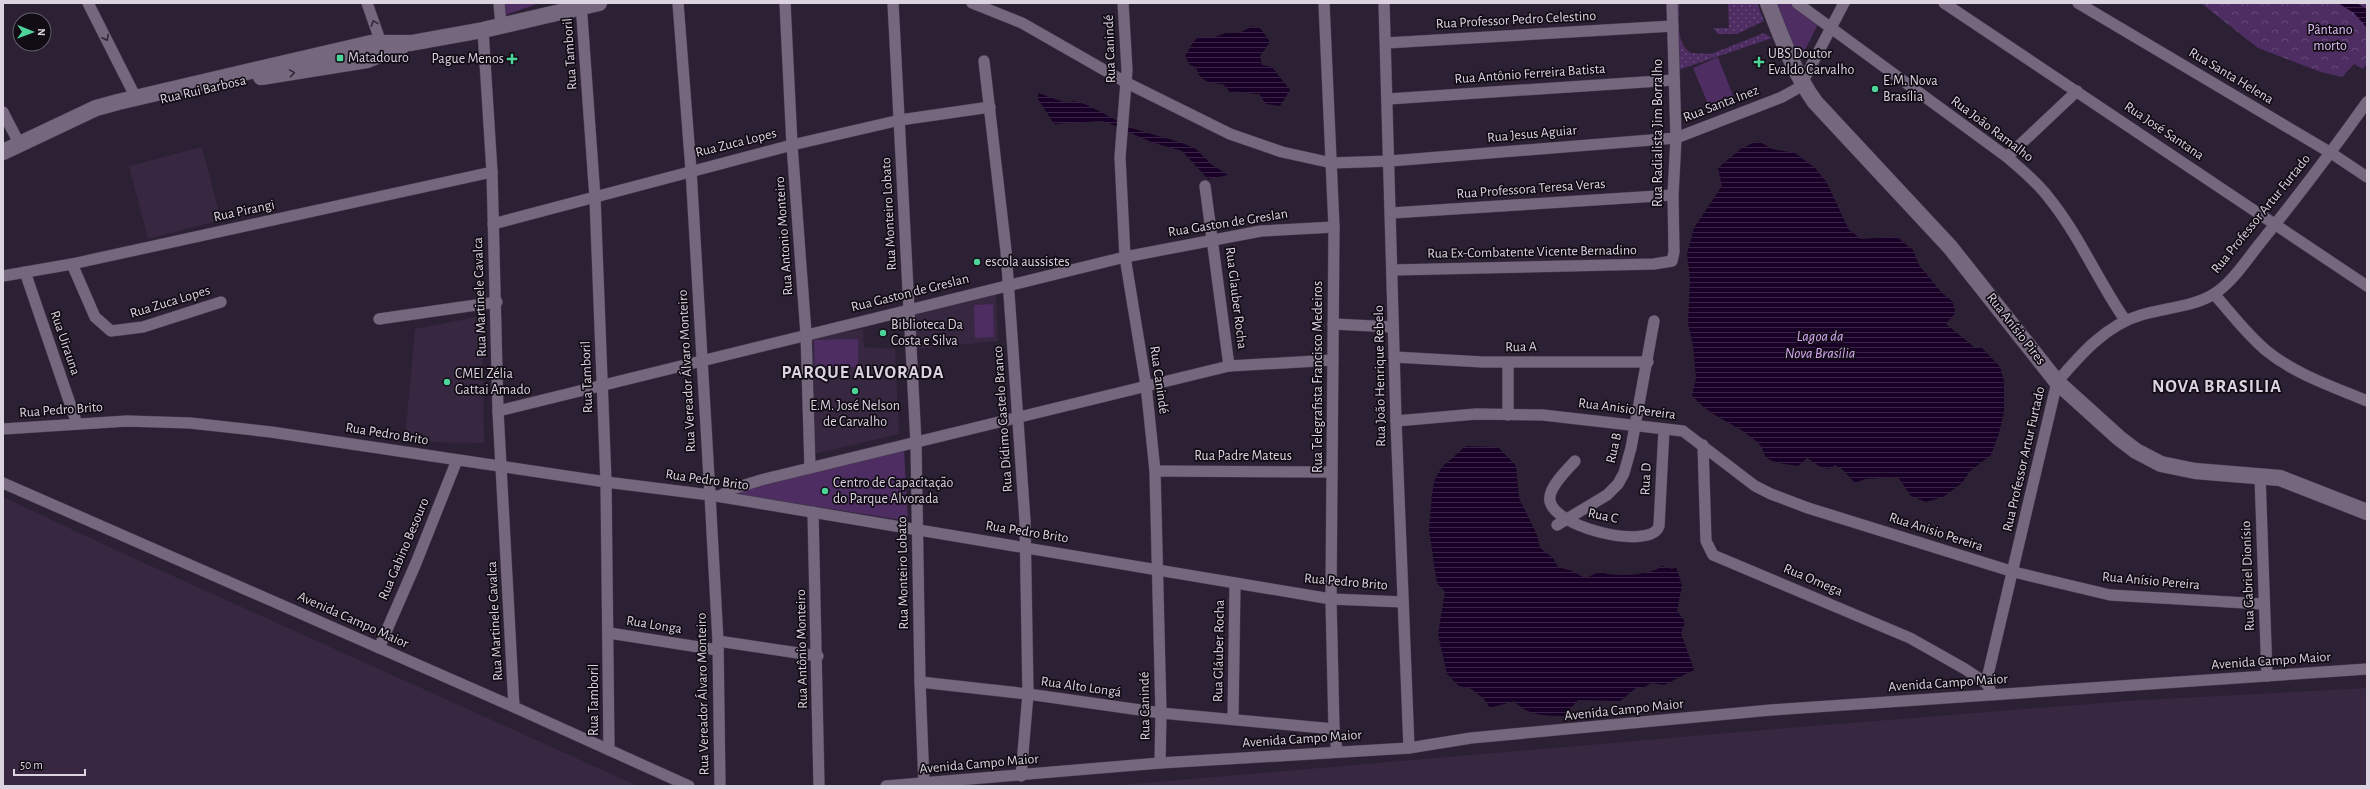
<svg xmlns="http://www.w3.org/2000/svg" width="2370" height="789" font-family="'Alegreya Sans',sans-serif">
	<defs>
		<pattern id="grass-dots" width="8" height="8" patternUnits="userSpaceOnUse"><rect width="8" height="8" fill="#4e2d63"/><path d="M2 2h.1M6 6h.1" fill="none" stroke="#674b79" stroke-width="1.8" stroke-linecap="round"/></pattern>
		<pattern id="forest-crowns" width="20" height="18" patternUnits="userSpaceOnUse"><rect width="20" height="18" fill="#4e2d63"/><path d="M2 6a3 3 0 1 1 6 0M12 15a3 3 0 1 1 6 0" fill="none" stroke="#674b79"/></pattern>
		<pattern id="water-rules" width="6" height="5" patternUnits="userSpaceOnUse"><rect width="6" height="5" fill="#180027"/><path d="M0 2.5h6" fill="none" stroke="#392446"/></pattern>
	</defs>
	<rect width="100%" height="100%" fill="#2c2034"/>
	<g fill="#372741">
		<polygon points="202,147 221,220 148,239 129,166"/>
		<polygon points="996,295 998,341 915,349 913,315"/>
		<polygon points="482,316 484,443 422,442 423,435 414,436 413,440 405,439 415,329"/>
		<polygon points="863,329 864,347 895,349 899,434 815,454 810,339"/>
		<polygon points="3,497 131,557 638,786 3,786"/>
		<polygon points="2367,688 2367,786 1109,786 1775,729 2126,701"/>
	</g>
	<g fill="url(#grass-dots)">
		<path d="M1673,3H1679C1680,20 1675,43 1691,53L1711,54L1764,33L1772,38L1675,71Z"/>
		<polygon points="1728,3 1757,3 1764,21 1737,34 1718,34 1713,28 1729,28"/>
	</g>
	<polygon fill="url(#forest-crowns)" points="2201,3 2367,3 2367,63 2363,69 2354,64 2342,77 2321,72 2258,48"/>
	<g fill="#4e2d63">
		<polygon points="504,3 540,3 505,15"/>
		<polygon points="1772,3 1788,3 1818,24 1798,64"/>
		<polygon points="1718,57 1735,101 1711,111 1693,68"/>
		<polygon points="993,304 994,337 975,338 974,305"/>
		<polygon points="858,339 858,367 815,368 814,340"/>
		<polygon points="904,449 908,521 731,493"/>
	</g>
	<g fill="url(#water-rules)">
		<polygon points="2338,3 2356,3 2367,9 2367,28 2354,13"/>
		<path d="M1253,26L1261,29L1270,42L1260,56L1262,65L1272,67L1290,90L1280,106L1266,104L1259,94C1249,94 1238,90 1230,92L1223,84C1210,84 1199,81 1196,67L1190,65L1185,56L1194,41L1199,37H1215L1226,33H1239Z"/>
		<polygon points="1038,93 1066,103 1074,101 1087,105 1131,128 1182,143 1196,149 1211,164 1228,175 1208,179 1182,151 1151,142 1109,123 1102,121 1054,124 1038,99"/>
		<path d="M1758,141L1772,149L1795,153L1815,168L1827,183L1849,230L1861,239L1897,237L1913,250L1919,265L1942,293L1953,302L1955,313L1946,324L1974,347L1982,348L2000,367L2004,381V412L1999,433L1991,455L1970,471L1962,483L1943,497L1926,502L1911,496L1898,477L1865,479L1855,483L1843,470L1835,465L1829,469L1819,466L1807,458L1798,466C1789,464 1777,464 1768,459C1763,456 1764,448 1759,444C1737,422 1712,420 1692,395L1696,378L1693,346L1688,323L1690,279L1687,254L1694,228L1722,186L1718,168L1742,148Z"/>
		<path d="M1466,446L1498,447L1516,466L1519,498L1537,535L1540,548L1553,558L1558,567L1572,571L1585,578L1600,572C1614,577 1650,576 1662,566L1672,569L1676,567L1682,585L1677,611L1685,622L1681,633L1694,670L1664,685L1651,683L1645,687L1636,688L1620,701L1578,700L1564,716C1545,716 1528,716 1514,701L1490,708L1484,699L1470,688L1459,686L1447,674L1438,634L1445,592L1437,583L1429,530L1432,494L1435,479L1442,467Z"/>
	</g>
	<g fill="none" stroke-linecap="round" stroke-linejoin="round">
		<defs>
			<g id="street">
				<polyline points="88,3 136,98"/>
				<polyline points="367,3 381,43"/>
				<polyline points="499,3 501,25"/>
				<polyline points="581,3 595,198 606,482 609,750"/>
				<polyline points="678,3 691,170 710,495 718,641 720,786"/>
				<polyline points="785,3 792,145 806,334 810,468"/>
				<polyline points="893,3 916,443 920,682 924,784"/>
				<polyline points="972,3 1022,23 1127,83 1230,134 1282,152 1332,163 1390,161 1676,138 1782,97 1800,87 1844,3"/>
				<polyline points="1123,3 1127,70 1120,157 1125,257 1146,385 1155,471 1161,713 1160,763"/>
				<polyline points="1324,3 1334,227 1331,599 1334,729 1337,751"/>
				<polyline points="1384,3 1396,421 1409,748"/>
				<path d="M1797,3L2007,157C2022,170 2037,182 2049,198C2079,235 2098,281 2125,320"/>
				<polyline points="1944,3 2367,286"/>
				<polyline points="2078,3 2331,153 2367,177"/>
				<polyline points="483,30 492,172 498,411 514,707"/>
				<polyline points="1386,43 1673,26"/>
				<polyline points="984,61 1006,251 1025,521 1028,694 1021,776"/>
				<polyline points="1388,99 1674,80"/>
				<polyline points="3,112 20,145"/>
				<polyline points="2007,157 2077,91"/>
				<polyline points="1205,186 1229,366"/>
				<polyline points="1391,213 1673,195"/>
				<polyline points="493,224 792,145 900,120 990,107"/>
				<polyline points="72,264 95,317 111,331 143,327 221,302"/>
				<polyline points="1393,270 1654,264 1672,261 1674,252 1673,195 1676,138 1672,3"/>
				<polyline points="25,272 77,424"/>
				<polyline points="3,276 72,264 492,172"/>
				<path d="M2214,294C2231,313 2248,336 2268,352C2297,375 2334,387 2367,401"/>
				<polyline points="379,319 497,302"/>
				<polyline points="1333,324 1393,327"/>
				<polyline points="1394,357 1483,362 1648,362"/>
				<polyline points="1508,363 1508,415"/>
				<polyline points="498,411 1125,257 1261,231 1334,227"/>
				<polyline points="1396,421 1476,414 1543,415 1683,431 1755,486 1771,494 1808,508 2014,572 2110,595 2263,604"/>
				<polyline points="3,429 127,421 190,423 271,432 606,482 710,495 1331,599 1403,602"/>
				<polyline points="1703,445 1706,541 1713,555 1910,638 1965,669 1986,683 1990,689"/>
				<path d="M1575,461C1567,470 1552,484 1550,496C1544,526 1651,552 1659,526L1664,429"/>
				<polyline points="1155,471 1332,472"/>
				<polyline points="2260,475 2267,676"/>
				<polyline points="3,483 514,707 689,786"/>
				<polyline points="720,496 732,489 761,480 1229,366 1333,360"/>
				<polyline points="813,512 819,786"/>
				<polyline points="1557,525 1607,495 1618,484 1624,473 1631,448 1654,321"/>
				<polyline points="609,633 718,650"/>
				<polyline points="718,641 818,656"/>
				<polyline points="379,648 416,563 457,460"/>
				<polyline points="920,682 1028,694 1161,713 1334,729"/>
				<path d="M1986,683L2057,382C2080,355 2106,325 2141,315C2164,308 2193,307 2214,294C2233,282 2247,259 2261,242C2298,196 2333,150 2367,102"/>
				<polyline points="1233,719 1235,583"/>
				<polyline points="886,786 1160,763 1409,748 1471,738 1771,710 2367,669"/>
			</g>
			<g id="secondary">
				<path d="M1768,3C1782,38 1793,71 1815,102L1950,247L2057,382L2119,438L2136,451L2161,464L2195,471L2280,478L2367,512"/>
				<polyline points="261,77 367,60 402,46"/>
				<polyline points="3,152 96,108 118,102 371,43 411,43 483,30 599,3"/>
			</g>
		</defs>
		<use href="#street" stroke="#483e4f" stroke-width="12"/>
		<use href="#secondary" stroke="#483e4f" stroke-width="17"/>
		<use href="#street" stroke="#75677e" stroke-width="11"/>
		<use href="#secondary" stroke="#75677e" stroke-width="16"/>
	</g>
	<defs><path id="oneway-chevron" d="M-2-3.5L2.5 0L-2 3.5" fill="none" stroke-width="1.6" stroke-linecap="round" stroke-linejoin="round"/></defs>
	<g stroke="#302834">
		<use href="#oneway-chevron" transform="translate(374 23) rotate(-110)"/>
		<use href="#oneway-chevron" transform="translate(106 38) rotate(63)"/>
		<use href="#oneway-chevron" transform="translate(292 73) rotate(-9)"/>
	</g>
	<g fill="#4ed399" stroke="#120d15" stroke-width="1.5">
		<rect x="336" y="54" width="8" height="8" rx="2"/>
		<path d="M510 53h4v4h4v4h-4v4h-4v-4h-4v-4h4z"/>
		<path d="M1757 56h4v4h4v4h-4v4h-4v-4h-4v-4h4z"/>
		<circle cx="1875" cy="89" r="4"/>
		<circle cx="977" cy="262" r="4"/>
		<circle cx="883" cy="333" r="4"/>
		<circle cx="447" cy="382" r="4"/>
		<circle cx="855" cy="391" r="4"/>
		<circle cx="825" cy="491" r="4"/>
	</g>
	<g text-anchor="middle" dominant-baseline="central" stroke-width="3.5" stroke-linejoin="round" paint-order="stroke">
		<g font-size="14" fill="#dbd3e0" stroke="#120d15">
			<text transform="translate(1516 20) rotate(-3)">Rua Professor Pedro Celestino</text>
			<text transform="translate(1110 49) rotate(-92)">Rua Canindé</text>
			<text transform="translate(570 54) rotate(-94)">Rua Tamboril</text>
			<text transform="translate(1530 74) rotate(-4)">Rua Antônio Ferreira Batista</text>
			<text transform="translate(2231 76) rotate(31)">Rua Santa Helena</text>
			<text transform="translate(203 90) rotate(-13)">Rua Rui Barbosa</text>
			<text transform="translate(1721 104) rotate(-21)">Rua Santa Inez</text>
			<text transform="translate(1992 129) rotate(37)">Rua João Ramalho</text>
			<text transform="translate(2164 131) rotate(34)">Rua José Santana</text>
			<text transform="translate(1658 133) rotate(-90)">Rua Radialista Jim Borralho</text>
			<text transform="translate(1532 134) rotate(-5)">Rua Jesus Aguiar</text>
			<text transform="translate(736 143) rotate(-14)">Rua Zuca Lopes</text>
			<text transform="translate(1531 189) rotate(-4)">Rua Professora Teresa Veras</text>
			<text transform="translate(244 211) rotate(-12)">Rua Pirangi</text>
			<text transform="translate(889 214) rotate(-93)">Rua Monteiro Lobato</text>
			<text transform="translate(2261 214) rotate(-51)">Rua Professor Artur Furtado</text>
			<text transform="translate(1228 223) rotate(-9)">Rua Gaston de Greslan</text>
			<text transform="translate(784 236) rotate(-94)">Rua Antonio Monteiro</text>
			<text transform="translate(1532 252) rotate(-1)">Rua Ex-Combatente Vicente Bernadino</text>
			<text transform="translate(910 293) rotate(-14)">Rua Gaston de Greslan</text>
			<text transform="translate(480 297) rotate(-92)">Rua Martinele Cavalca</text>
			<text transform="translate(1236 298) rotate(83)">Rua Glauber Rocha</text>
			<text transform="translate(170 302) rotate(-17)">Rua Zuca Lopes</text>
			<text transform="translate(2016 329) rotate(52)">Rua Anísio Pires</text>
			<text transform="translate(65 343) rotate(71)">Rua Uirauna</text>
			<text transform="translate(1521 347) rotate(-1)">Rua A</text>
			<text transform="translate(687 371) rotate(-93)">Rua Vereador Álvaro Monteiro</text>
			<text transform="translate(1380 376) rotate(-91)">Rua João Henrique Rebelo</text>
			<text transform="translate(587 377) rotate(-92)">Rua Tamboril</text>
			<text transform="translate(1318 377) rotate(-90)">Rua Telegrafista Francisco Medeiros</text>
			<text transform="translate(1159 380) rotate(82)">Rua Canindé</text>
			<text transform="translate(1627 409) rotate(7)">Rua Anisio Pereira</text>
			<text transform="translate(61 410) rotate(-4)">Rua Pedro Brito</text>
			<text transform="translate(1003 419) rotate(-94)">Rua Dídimo Castelo Branco</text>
			<text transform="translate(387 434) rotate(9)">Rua Pedro Brito</text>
			<text transform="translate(1614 448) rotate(-77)">Rua B</text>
			<text x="1243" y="456">Rua Padre Mateus</text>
			<text transform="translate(2024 459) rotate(-77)">Rua Professor Artur Furtado</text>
			<text transform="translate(1646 479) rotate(-87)">Rua D</text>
			<text transform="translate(707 480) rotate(8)">Rua Pedro Brito</text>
			<text transform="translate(1603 516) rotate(12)">Rua C</text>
			<text transform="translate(1027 532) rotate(9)">Rua Pedro Brito</text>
			<text transform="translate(1936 532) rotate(18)">Rua Anisio Pereira</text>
			<text transform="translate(404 549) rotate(-67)">Rua Gabino Besouro</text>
			<text transform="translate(903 573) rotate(-91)">Rua Monteiro Lobato</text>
			<text transform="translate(2248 576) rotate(-92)">Rua Gabriel Dionísio</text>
			<text transform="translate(1813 580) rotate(23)">Rua Omega</text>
			<text transform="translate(2151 581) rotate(5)">Rua Anísio Pereira</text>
			<text transform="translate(1346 582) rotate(5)">Rua Pedro Brito</text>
			<text transform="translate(353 620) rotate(24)">Avenida Campo Maior</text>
			<text transform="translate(495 621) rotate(-93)">Rua Martinele Cavalca</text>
			<text transform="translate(654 625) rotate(9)">Rua Longa</text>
			<text transform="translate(802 649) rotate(-91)">Rua Antônio Monteiro</text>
			<text transform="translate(1219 651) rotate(-89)">Rua Gláuber Rocha</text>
			<text transform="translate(2271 661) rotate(-4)">Avenida Campo Maior</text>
			<text transform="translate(1948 683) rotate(-4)">Avenida Campo Maior</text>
			<text transform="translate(1081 687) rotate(8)">Rua Alto Longá</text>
			<text transform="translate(703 694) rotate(-91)">Rua Vereador Álvaro Monteiro</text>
			<text transform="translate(594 700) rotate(-90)">Rua Tamboril</text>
			<text transform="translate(1145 706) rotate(-91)">Rua Canindé</text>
			<text transform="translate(1624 710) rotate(-6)">Avenida Campo Maior</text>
			<text transform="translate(1302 739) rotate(-4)">Avenida Campo Maior</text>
			<text transform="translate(979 764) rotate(-5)">Avenida Campo Maior</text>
		</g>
		<g font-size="14" fill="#ddbbf4" stroke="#120d15">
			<text x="2330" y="30">Pântano<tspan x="2330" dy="16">morto</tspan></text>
		</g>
		<g font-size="14" fill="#dbd3e0" stroke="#120d15" text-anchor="start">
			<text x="1768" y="54">UBS Doutor<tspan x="1768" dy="16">Evaldo Carvalho</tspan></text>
			<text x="348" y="58">Matadouro</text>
			<text x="504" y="59" text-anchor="end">Pague Menos</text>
			<text x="1883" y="81">E.M. Nova<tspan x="1883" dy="16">Brasília</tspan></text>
			<text x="985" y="262">escola aussistes</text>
			<text x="891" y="325">Biblioteca Da<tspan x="891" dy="16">Costa e Silva</tspan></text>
			<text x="455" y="374">CMEI Zélia<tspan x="455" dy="16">Gattai Amado</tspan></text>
			<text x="855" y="406" text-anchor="middle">E.M. José Nelson<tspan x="855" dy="16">de Carvalho</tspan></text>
			<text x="833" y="483">Centro de Capacitação<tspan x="833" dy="16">do Parque Alvorada</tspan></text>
		</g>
		<g font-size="15" font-style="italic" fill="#d6a8f5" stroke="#120d15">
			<text x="1820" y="336">Lagoa da<tspan x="1820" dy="17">Nova Brasília</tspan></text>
		</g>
		<g font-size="18" font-weight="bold" letter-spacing="1" fill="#dbd3e0" stroke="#120d15">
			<text x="863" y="373">PARQUE ALVORADA</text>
			<text x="2217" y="387">NOVA BRASILIA</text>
		</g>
	</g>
	<rect width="2370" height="789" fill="none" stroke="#dbd3e0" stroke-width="8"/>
	<g transform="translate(32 32) rotate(91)"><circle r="19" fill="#120d15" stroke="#625c66"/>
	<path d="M0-3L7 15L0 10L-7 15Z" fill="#4ed399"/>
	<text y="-6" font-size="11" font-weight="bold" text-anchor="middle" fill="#dbd3e0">N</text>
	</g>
	<path d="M14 769v6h71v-6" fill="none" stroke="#dbd3e0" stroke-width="2"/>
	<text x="20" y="769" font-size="12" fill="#dbd3e0" stroke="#120d15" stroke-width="3" paint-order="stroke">50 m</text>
</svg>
